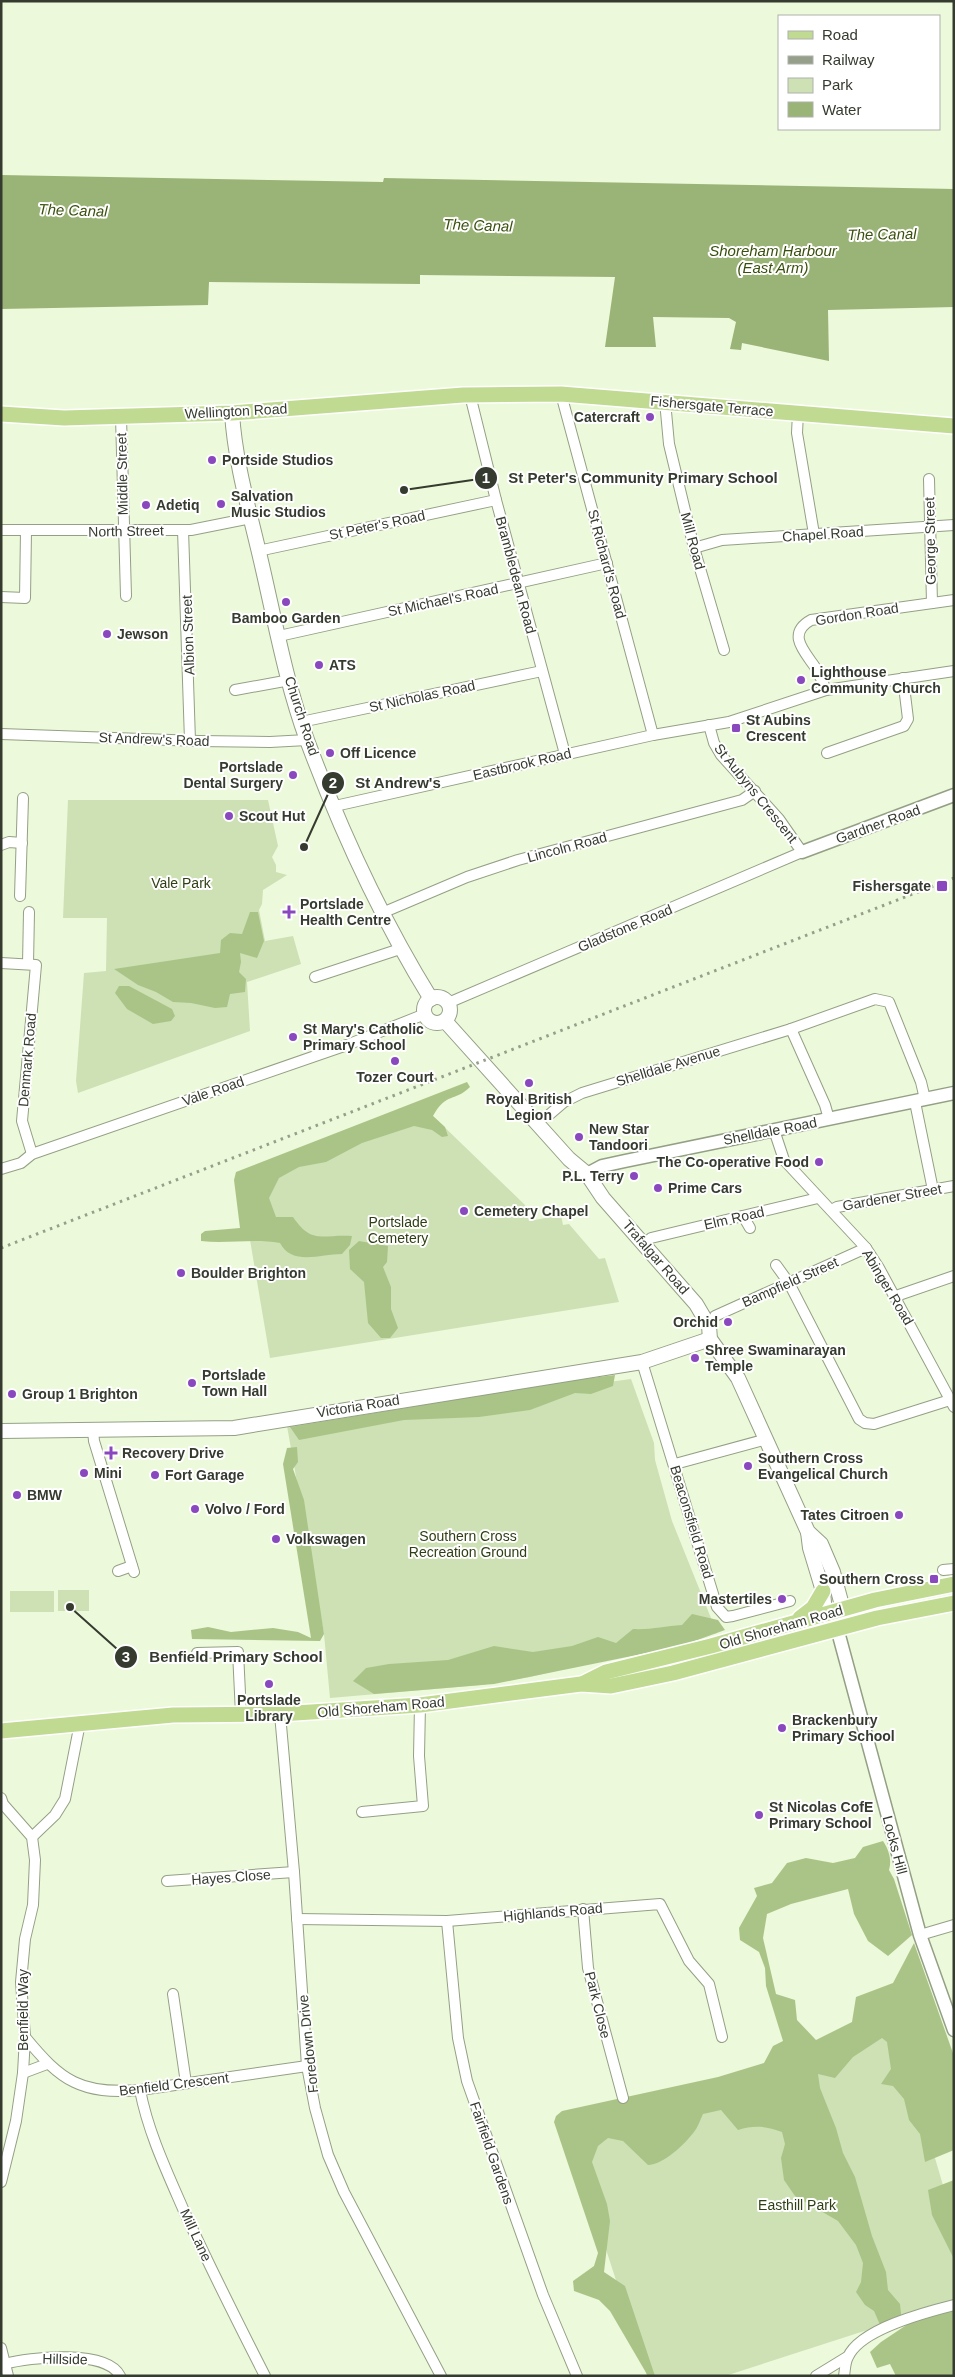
<svg xmlns="http://www.w3.org/2000/svg" width="955" height="2377" font-family="Arial,sans-serif">
	<rect width="100%" height="100%" fill="#ecf9db"/>
	<g fill="#cde1b4">
		<polygon points="68,800 268,800 278,846 272,857 276,865 276,872 287,875 263,890 262,904 259,910 265,941 293,936 301,964 247,982 250,1031 78,1093 76,1081 84,973 106,971 107,918 63,918"/>
		<polygon points="433,1116 525,1205 529,1221 561,1215 563,1225 569,1224 599,1259 605,1258 619,1302 270,1358 250,1240 252,1172"/>
		<polygon points="631,1379 654,1443 655,1460 672,1521 717,1633 530,1677 481,1685 330,1698 324,1634 287,1426"/>
		<rect x="58" y="1590" width="31" height="21"/>
		<rect x="10" y="1591" width="44" height="21"/>
		<polygon points="895,2021 954,2223 954,2302 725,2376 647,2376 569,2135"/>
	</g>
	<g fill="#aac487">
		<polygon points="250,912 258,912 264,941 257,958 240,953 241,962 239,972 246,979 245,992 230,994 227,1007 215,1008 191,1003 173,1002 156,992 138,985 114,969 220,953 221,940 230,933 242,934"/>
		<polygon points="119,986 129,986 172,1009 175,1016 171,1021 153,1024 127,1009 115,993"/>
		<path d="M467,1082L470,1087C455,1102 446,1092 433,1116L445,1127L448,1136L442,1137L432,1130L414,1126L362,1143L326,1162L299,1167L279,1178L269,1198L276,1217H293C312,1245 322,1234 352,1236L350,1245L342,1254C320,1254 292,1266 280,1243C254,1238 228,1244 201,1241V1234L205,1231L240,1228L234,1180L236,1172Z"/>
		<polygon points="359,1241 388,1246 387,1262 383,1267 391,1287 391,1309 398,1328 390,1338 381,1338 368,1323 364,1282 350,1269 349,1250"/>
		<polygon points="615,1375 613,1386 591,1394 575,1393 530,1410 479,1417 404,1420 299,1440 290,1427 574,1380"/>
		<polygon points="297,1447 298,1462 293,1469 304,1500 324,1634 320,1641 192,1639 191,1630 208,1627 231,1632 273,1628 298,1632 311,1638 283,1464 287,1448"/>
		<path d="M692,1614L718,1620L725,1630L681,1646L494,1684L374,1694L353,1681L366,1668L389,1664L448,1660L494,1646L533,1652L572,1646L598,1637L616,1643L633,1629C650,1630 665,1626 682,1625Z"/>
		<path d="M883,1841C889,1850 892,1860 889,1870L894,1879L912,1935L888,1956L868,1941L854,1914L848,1889L791,1904L767,1914L763,1938L776,1994L795,2000L797,2020L816,2040L852,2022L856,1997L893,1983L914,1943L954,2056V2150L925,2162L920,2134L909,2120L904,2099L893,2086L881,2084L891,2069L887,2042L882,2038L853,2057L835,2078L818,2074L820,2088L836,2128L843,2153L855,2177L872,2236L886,2272L888,2290L900,2304L902,2323L881,2327L874,2311L865,2305L856,2292L861,2282L863,2263L856,2245L838,2221L795,2196L784,2180L781,2158L785,2144L782,2132C766,2126 754,2125 738,2130L721,2110L703,2114C700,2120 698,2127 694,2132C685,2144 663,2165 648,2165L623,2141L608,2138L598,2146L592,2162L607,2204L610,2221L604,2272L625,2286L655,2376H648L610,2311L599,2300L574,2291L573,2281L594,2266L598,2253L554,2122L556,2116L562,2111L718,2077L764,2063L773,2046L783,2041L766,1986L765,1968L759,1952L740,1940L739,1928L757,1896L754,1888L772,1883L787,1863L806,1858L833,1863L855,1858L863,1847Z"/>
		<polygon points="954,2180 954,2259 932,2215 928,2190"/>
		<polygon points="954,2310 954,2376 896,2376 890,2364 877,2368 870,2352 881,2342 926,2312"/>
	</g>
	<polygon fill="#9ab377" points="1,175 383,182 384,178 954,189 954,307 828,310 829,361 742,343 741,350 730,349 736,322 729,318 653,317 656,347 605,347 615,277 420,275 420,284 209,282 208,305 1,309"/>
	<g fill="none" stroke-linecap="round" stroke-linejoin="round">
		<defs>
			<g id="minor">
				<polyline points="561,394 653,735"/>
				<polyline points="470,395 496,500 565,754"/>
				<polyline points="665,401 669,444 694,548 724,650"/>
				<polyline points="798,413 797,433 814,534"/>
				<polyline points="121,417 126,596"/>
				<polyline points="929,479 932,603"/>
				<polyline points="1,530 191,530 251,518"/>
				<polyline points="183,530 190,741"/>
				<polyline points="694,548 722,540 954,525"/>
				<polyline points="258,551 496,500"/>
				<polyline points="1,597 25,598 26,531"/>
				<polyline points="279,636 607,563"/>
				<polyline points="235,690 290,680"/>
				<path d="M826,690C823,682 819,674 815,667C805,652 786,634 811,620L954,600"/>
				<polyline points="301,722 542,671"/>
				<polyline points="1,734 199,741 270,742 307,740"/>
				<polyline points="827,753 904,726 908,719 903,678"/>
				<polyline points="335,806 653,735 729,722 826,690 954,671"/>
				<polyline points="1,845 9,842 22,843"/>
				<polyline points="20,896 23,798"/>
				<polyline points="382,913 467,877 518,860 742,800 755,791"/>
				<polyline points="1,963 36,965 22,1121 32,1154"/>
				<polyline points="28,964 29,912"/>
				<polyline points="315,977 400,949"/>
				<polyline points="448,1003 802,852 779,819 721,755 714,743 709,725"/>
				<polyline points="915,1102 933,1190"/>
				<polyline points="550,1114 564,1102 582,1093 791,1029"/>
				<polyline points="829,1119 825,1105 791,1029 875,999 889,1002 921,1082 925,1099"/>
				<polyline points="774,1130 784,1160 866,1248 879,1268 954,1407"/>
				<polyline points="1,1169 21,1163 32,1154 347,1045 425,1014"/>
				<polyline points="831,1210 837,1207 954,1186"/>
				<polyline points="743,1216 750,1228"/>
				<polyline points="651,1238 818,1198"/>
				<polyline points="776,1265 789,1283 859,1419 865,1423 874,1424 950,1400"/>
				<polyline points="896,1296 954,1276"/>
				<polyline points="715,1316 866,1248"/>
				<polyline points="642,1362 717,1607 726,1617 733,1616 790,1601"/>
				<polyline points="93,1430 94,1441 134,1572"/>
				<polyline points="675,1464 767,1439"/>
				<polyline points="943,1570 954,1569"/>
				<polyline points="118,1571 132,1566"/>
				<polyline points="197,1653 238,1652 241,1714"/>
				<polyline points="280,1714 294,1872 307,2066 315,2108 328,2155 344,2192 441,2376"/>
				<polyline points="1,1798 3,1804 32,1837 35,1860 33,1905 25,1939 21,1982 25,2037 23,2073 16,2121 1,2182"/>
				<polyline points="362,1812 423,1806 419,1756 420,1705"/>
				<polyline points="32,1837 55,1815 65,1799 80,1723"/>
				<polyline points="167,1881 294,1872"/>
				<polyline points="583,1909 588,1968 623,2098"/>
				<polyline points="297,1919 447,1921 660,1904 689,1961 709,1984 722,2037"/>
				<polyline points="447,1921 458,2038 467,2081 543,2295 577,2376"/>
				<polyline points="920,1935 954,1925"/>
				<polyline points="173,1994 186,2083"/>
				<path d="M25,2037C61,2081 81,2095 140,2090L307,2066"/>
				<polyline points="23,2073 47,2064"/>
				<path d="M140,2090C148,2132 167,2172 184,2211C210,2267 237,2321 265,2376"/>
				<polyline points="1,2348 8,2376"/>
				<path d="M5,2364C29,2357 107,2349 120,2376"/>
				<polyline points="816,2376 847,2357"/>
				<path d="M844,2376C845,2370 845,2362 848,2357C860,2329 926,2312 954,2305"/>
			</g>
			<g id="tertiary">
				<polyline points="802,852 954,795"/>
				<polyline points="587,1174 602,1166 625,1161 954,1093"/>
				<polyline points="837,1628 920,1935 954,2030"/>
			</g>
			<g id="secondary">
				<path d="M232,413C235,463 250,513 261,561C275,621 286,683 307,740C340,829 381,918 431,999"/>
				<circle cx="437" cy="1010" r="13"/>
				<polyline points="445,1021 569,1159 587,1174 603,1198 696,1304 709,1326 710,1339 738,1378 808,1532 821,1544 833,1572 843,1609 837,1628"/>
				<polyline points="1,1431 234,1428 642,1362 710,1339"/>
				<polyline points="808,1532 810,1548 823,1591 825,1614 832,1622"/>
			</g>
			<g id="primary">
				<polyline points="1,414 64,418 232,413 463,395 561,394 954,426"/>
				<polyline points="800,1618 813,1608 823,1591"/>
				<polyline points="584,1683 606,1672 711,1646 875,1600 954,1584"/>
				<polyline points="1,1731 173,1715 280,1714 420,1705 581,1684 611,1686 673,1673 877,1618 954,1603"/>
			</g>
		</defs>
		<use href="#minor" stroke="#94a085" stroke-width="12"/>
		<use href="#tertiary" stroke="#94a085" stroke-width="15"/>
		<use href="#secondary" stroke="#94a085" stroke-width="16"/>
		<use href="#primary" stroke="#fff" stroke-width="18"/>
		<use href="#minor" stroke="#fff" stroke-width="10"/>
		<use href="#tertiary" stroke="#fff" stroke-width="12"/>
		<use href="#secondary" stroke="#fff" stroke-width="14"/>
		<use href="#primary" stroke="#c0db91" stroke-width="15"/>
		<polyline stroke="#969f8a" stroke-width="3" stroke-dasharray="2.5 5" stroke-linecap="butt" points="1,1248 954,878"/>
	</g>
	<g fill="#8948bd" stroke="#fff" stroke-width="2">
		<circle cx="650" cy="417" r="5"/>
		<circle cx="212" cy="460" r="5"/>
		<circle cx="221" cy="504" r="5"/>
		<circle cx="146" cy="505" r="5"/>
		<circle cx="286" cy="602" r="5"/>
		<circle cx="107" cy="634" r="5"/>
		<circle cx="319" cy="665" r="5"/>
		<circle cx="801" cy="680" r="5"/>
		<rect x="731" y="723" width="10" height="10" rx="2.5"/>
		<circle cx="330" cy="753" r="5"/>
		<circle cx="293" cy="775" r="5"/>
		<circle cx="229" cy="816" r="5"/>
		<rect x="936" y="880" width="12" height="12" rx="2.5"/>
		<path d="M286.5 904.5h5v5h5v5h-5v5h-5v-5h-5v-5h5z"/>
		<circle cx="293" cy="1037" r="5"/>
		<circle cx="395" cy="1061" r="5"/>
		<circle cx="529" cy="1083" r="5"/>
		<circle cx="579" cy="1137" r="5"/>
		<circle cx="819" cy="1162" r="5"/>
		<circle cx="634" cy="1176" r="5"/>
		<circle cx="658" cy="1188" r="5"/>
		<circle cx="464" cy="1211" r="5"/>
		<circle cx="181" cy="1273" r="5"/>
		<circle cx="728" cy="1322" r="5"/>
		<circle cx="695" cy="1358" r="5"/>
		<circle cx="192" cy="1383" r="5"/>
		<circle cx="12" cy="1394" r="5"/>
		<path d="M108.5 1445.5h5v5h5v5h-5v5h-5v-5h-5v-5h5z"/>
		<circle cx="748" cy="1466" r="5"/>
		<circle cx="84" cy="1473" r="5"/>
		<circle cx="155" cy="1475" r="5"/>
		<circle cx="17" cy="1495" r="5"/>
		<circle cx="195" cy="1509" r="5"/>
		<circle cx="899" cy="1515" r="5"/>
		<circle cx="276" cy="1539" r="5"/>
		<rect x="929" y="1574" width="10" height="10" rx="2.5"/>
		<circle cx="782" cy="1599" r="5"/>
		<circle cx="269" cy="1684" r="5"/>
		<circle cx="782" cy="1728" r="5"/>
		<circle cx="759" cy="1815" r="5"/>
	</g>
	<g text-anchor="middle" dominant-baseline="central" stroke-width="4" stroke-linejoin="round" paint-order="stroke">
		<g font-size="14" fill="#353b2f" stroke="#fff">
			<text transform="translate(712 406) rotate(5)">Fishersgate Terrace</text>
			<text transform="translate(236 411) rotate(-3)">Wellington Road</text>
			<text transform="translate(122 474) rotate(-91)">Middle Street</text>
			<text transform="translate(377 525) rotate(-12)">St Peter's Road</text>
			<text transform="translate(126 531) rotate(-1)">North Street</text>
			<text transform="translate(823 534) rotate(-4)">Chapel Road</text>
			<text transform="translate(693 541) rotate(75)">Mill Road</text>
			<text transform="translate(930 541) rotate(-91)">George Street</text>
			<text transform="translate(607 564) rotate(75)">St Richard's Road</text>
			<text transform="translate(516 575) rotate(75)">Brambledean Road</text>
			<text transform="translate(443 600) rotate(-12)">St Michael's Road</text>
			<text transform="translate(857 614) rotate(-9)">Gordon Road</text>
			<text transform="translate(188 635) rotate(-92)">Albion Street</text>
			<text transform="translate(422 696) rotate(-12)">St Nicholas Road</text>
			<text transform="translate(302 716) rotate(72)">Church Road</text>
			<text transform="translate(154 739) rotate(2)">St Andrew's Road</text>
			<text transform="translate(522 764) rotate(-13)">Eastbrook Road</text>
			<text transform="translate(756 793) rotate(51)">St Aubyns Crescent</text>
			<text transform="translate(878 824) rotate(-20)">Gardner Road</text>
			<text transform="translate(567 847) rotate(-15)">Lincoln Road</text>
			<text transform="translate(625 928) rotate(-23)">Gladstone Road</text>
			<text transform="translate(27 1060) rotate(-85)">Denmark Road</text>
			<text transform="translate(668 1066) rotate(-17)">Shelldale Avenue</text>
			<text transform="translate(213 1091) rotate(-19)">Vale Road</text>
			<text transform="translate(770 1131) rotate(-11)">Shelldale Road</text>
			<text transform="translate(892 1197) rotate(-10)">Gardener Street</text>
			<text transform="translate(734 1218) rotate(-13)">Elm Road</text>
			<text transform="translate(656 1257) rotate(49)">Trafalgar Road</text>
			<text transform="translate(790 1282) rotate(-24)">Bampfield Street</text>
			<text transform="translate(888 1287) rotate(59)">Abinger Road</text>
			<text transform="translate(358 1406) rotate(-9)">Victoria Road</text>
			<text transform="translate(692 1522) rotate(73)">Beaconsfield Road</text>
			<text transform="translate(781 1627) rotate(-16)">Old Shoreham Road</text>
			<text transform="translate(381 1707) rotate(-5)">Old Shoreham Road</text>
			<text transform="translate(895 1845) rotate(75)">Locks Hill</text>
			<text transform="translate(231 1877) rotate(-4)">Hayes Close</text>
			<text transform="translate(553 1912) rotate(-5)">Highlands Road</text>
			<text transform="translate(598 2005) rotate(76)">Park Close</text>
			<text transform="translate(23 2010) rotate(-90)">Benfield Way</text>
			<text transform="translate(308 2044) rotate(-96)">Foredown Drive</text>
			<text transform="translate(174 2084) rotate(-7)">Benfield Crescent</text>
			<text transform="translate(492 2153) rotate(71)">Fairfield Gardens</text>
			<text transform="translate(196 2235) rotate(65)">Mill Lane</text>
			<text transform="translate(65 2359) rotate(1)">Hillside</text>
		</g>
		<g font-size="14" font-weight="bold" fill="#353b2f" stroke="#fff" text-anchor="start">
			<text x="640" y="417" text-anchor="end">Catercraft</text>
			<text x="222" y="460">Portside Studios</text>
			<text x="231" y="496">Salvation<tspan x="231" dy="16">Music Studios</tspan></text>
			<text x="156" y="505">Adetiq</text>
			<text x="286" y="618" text-anchor="middle">Bamboo Garden</text>
			<text x="117" y="634">Jewson</text>
			<text x="329" y="665">ATS</text>
			<text x="811" y="672">Lighthouse<tspan x="811" dy="16">Community Church</tspan></text>
			<text x="746" y="720">St Aubins<tspan x="746" dy="16">Crescent</tspan></text>
			<text x="340" y="753">Off Licence</text>
			<text x="283" y="767" text-anchor="end">Portslade<tspan x="283" dy="16">Dental Surgery</tspan></text>
			<text x="239" y="816">Scout Hut</text>
			<text x="931" y="886" text-anchor="end">Fishersgate</text>
			<text x="300" y="904">Portslade<tspan x="300" dy="16">Health Centre</tspan></text>
			<text x="303" y="1029">St Mary's Catholic<tspan x="303" dy="16">Primary School</tspan></text>
			<text x="395" y="1077" text-anchor="middle">Tozer Court</text>
			<text x="529" y="1099" text-anchor="middle">Royal British<tspan x="529" dy="16">Legion</tspan></text>
			<text x="589" y="1129">New Star<tspan x="589" dy="16">Tandoori</tspan></text>
			<text x="809" y="1162" text-anchor="end">The Co-operative Food</text>
			<text x="624" y="1176" text-anchor="end">P.L. Terry</text>
			<text x="668" y="1188">Prime Cars</text>
			<text x="474" y="1211">Cemetery Chapel</text>
			<text x="191" y="1273">Boulder Brighton</text>
			<text x="718" y="1322" text-anchor="end">Orchid</text>
			<text x="705" y="1350">Shree Swaminarayan<tspan x="705" dy="16">Temple</tspan></text>
			<text x="202" y="1375">Portslade<tspan x="202" dy="16">Town Hall</tspan></text>
			<text x="22" y="1394">Group 1 Brighton</text>
			<text x="122" y="1453">Recovery Drive</text>
			<text x="758" y="1458">Southern Cross<tspan x="758" dy="16">Evangelical Church</tspan></text>
			<text x="94" y="1473">Mini</text>
			<text x="165" y="1475">Fort Garage</text>
			<text x="27" y="1495">BMW</text>
			<text x="205" y="1509">Volvo / Ford</text>
			<text x="889" y="1515" text-anchor="end">Tates Citroen</text>
			<text x="286" y="1539">Volkswagen</text>
			<text x="924" y="1579" text-anchor="end">Southern Cross</text>
			<text x="772" y="1599" text-anchor="end">Mastertiles</text>
			<text x="269" y="1700" text-anchor="middle">Portslade<tspan x="269" dy="16">Library</tspan></text>
			<text x="792" y="1720">Brackenbury<tspan x="792" dy="16">Primary School</tspan></text>
			<text x="769" y="1807">St Nicolas CofE<tspan x="769" dy="16">Primary School</tspan></text>
		</g>
		<g font-size="14" fill="#2f3f13" stroke="#fff">
			<text x="181" y="883">Vale Park</text>
			<text x="398" y="1222">Portslade<tspan x="398" dy="16">Cemetery</tspan></text>
			<text x="468" y="1536">Southern Cross<tspan x="468" dy="16">Recreation Ground</tspan></text>
			<text x="797" y="2205">Easthill Park</text>
		</g>
		<g font-size="15" font-style="italic" fill="#394f0c" stroke="#fff">
			<text transform="translate(73 210) rotate(2)">The Canal</text>
			<text transform="translate(478 225) rotate(2)">The Canal</text>
			<text transform="translate(882 234) rotate(-1)">The Canal</text>
			<text x="773" y="250">Shoreham Harbour<tspan x="773" dy="17">(East Arm)</tspan></text>
		</g>
	</g>
	<path fill="none" stroke="#353b2f" stroke-width="2" d="M404 490L486 478M304 847L333 783M70 1607L126 1657"/>
	<g fill="#353b2f" stroke="#fff" stroke-width="2">
		<circle cx="404" cy="490" r="5"/>
		<circle cx="304" cy="847" r="5"/>
		<circle cx="70" cy="1607" r="5"/>
		<circle cx="486" cy="478" r="12"/>
		<circle cx="333" cy="783" r="12"/>
		<circle cx="126" cy="1657" r="12"/>
	</g>
	<g font-size="15" text-anchor="middle" font-weight="bold" fill="#fff">
		<text x="486" y="483">1</text>
		<text x="333" y="788">2</text>
		<text x="126" y="1662">3</text>
	</g>
	<g font-size="15" text-anchor="middle" font-weight="bold" fill="#353b2f" stroke="#fff" stroke-width="4" stroke-linejoin="round" paint-order="stroke">
		<text x="643" y="483">St Peter's Community Primary School</text>
		<text x="398" y="788">St Andrew's</text>
		<text x="236" y="1662">Benfield Primary School</text>
	</g>
	<rect width="955" height="2377" fill="none" stroke="#353b2f" stroke-width="5"/>
	<rect x="778" y="15" width="162" height="115" fill="#ffffff" stroke="#aeb1ac"/>
	<rect x="788" y="31" width="25" height="8" fill="#c0db91" stroke="#aeb1ac"/>
	<text x="822" y="40" font-size="15" fill="#353b2f">Road</text>
	<rect x="788" y="56" width="25" height="8" fill="#969f8a" stroke="#aeb1ac"/>
	<text x="822" y="65" font-size="15" fill="#353b2f">Railway</text>
	<rect x="788" y="78" width="25" height="15" fill="#cde1b4" stroke="#aeb1ac"/>
	<text x="822" y="90" font-size="15" fill="#353b2f">Park</text>
	<rect x="788" y="102" width="25" height="15" fill="#9ab377" stroke="#aeb1ac"/>
	<text x="822" y="115" font-size="15" fill="#353b2f">Water</text>
</svg>
